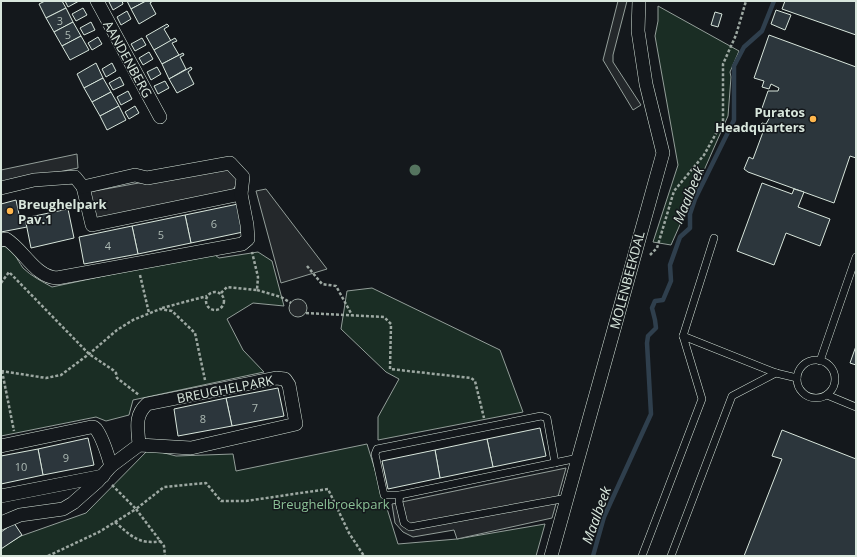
<svg xmlns="http://www.w3.org/2000/svg" width="857" height="557" font-family="'Open Sans',sans-serif">
	<rect width="100%" height="100%" fill="#14181c"/>
	<g fill="#1a2d24" stroke="#939e99">
		<polygon points="658,6 739,51 730,72 731,77 728,116 671,245 653,242 678,165 655,36 658,21"/>
		<path d="M5,246C16,254 16,258 23,268C31,276 43,282 52,287L212,253L219,258L258,252L272,261L284,306L253,303L227,319L243,350L264,372L133,400L129,415L106,421L96,417L1,436V247Z"/>
		<polygon points="372,288 500,350 523,412 378,440 378,417 399,379 386,372 341,329 347,291"/>
		<polygon points="367,444 398,544 457,539 545,524 536,556 1,556 1,548 21,536 86,513 149,449 176,456 233,454 236,471"/>
	</g>
	<g fill="#24282b" stroke="#939e99">
		<polygon points="618,1 627,1 613,55 613,62 641,105 633,110 603,60"/>
		<polygon points="77,154 78,168 1,184 1,170"/>
		<polygon points="227,167 239,178 233,191 96,220 89,192"/>
		<polygon points="266,189 327,269 281,283 256,191"/>
		<circle cx="298" cy="308" r="9"/>
		<polygon points="566,468 552,518 457,539 454,530 413,537 403,532 395,523 392,504"/>
	</g>
	<g fill="none" stroke-linecap="round" stroke-linejoin="round">
		<polyline stroke="#2f3f4d" stroke-width="4.5" points="593,556 604,517 651,414 647,343 648,336 656,328 655,320 652,308 655,301 663,300 671,281 670,265 680,237 690,228 690,214 695,199 734,120 734,66 744,47 762,31 774,1"/>
	</g>
	<g fill="#2c363c" stroke="#d8e6dc">
		<polygon points="45,1 62,1 66,8 46,18 39,4"/>
		<polygon points="65,1 79,1 68,7"/>
		<polygon points="111,1 122,1 123,4 113,10 109,2"/>
		<polygon points="127,1 146,1 131,9"/>
		<polygon points="146,1 153,1 150,3 156,14 139,24 131,9"/>
		<polygon points="785,1 856,1 856,35 782,9"/>
		<polygon points="66,8 73,22 54,32 46,18"/>
		<polygon points="83,8 87,15 76,21 72,14"/>
		<polygon points="776,10 791,15 785,30 771,24"/>
		<polygon points="127,11 131,19 121,25 117,17"/>
		<polygon points="715,12 722,14 718,27 711,25"/>
		<polygon points="73,22 81,36 62,46 54,32"/>
		<polygon points="91,22 95,30 84,35 80,28"/>
		<polygon points="167,24 169,26 164,29 171,41 154,50 146,36"/>
		<polygon points="769,35 856,67 856,158 850,156 834,203 748,172 744,169 749,157 753,159 763,132 759,131 762,123 766,124 770,117 761,111 768,91 778,91 779,88 771,84 769,89 762,87 764,81 754,78"/>
		<polygon points="81,36 89,50 70,60 62,46"/>
		<polygon points="98,37 102,44 92,50 88,43"/>
		<polygon points="142,38 146,45 135,51 131,44"/>
		<polygon points="175,38 177,41 172,43 179,55 162,64 154,50"/>
		<polygon points="149,52 153,59 143,65 139,58"/>
		<polygon points="183,53 184,55 180,57 186,69 169,79 162,64"/>
		<polygon points="96,63 103,78 84,88 77,74"/>
		<polygon points="112,63 116,71 106,77 102,69"/>
		<polygon points="157,67 161,74 151,80 147,72"/>
		<polygon points="191,67 192,69 188,72 194,84 177,93 169,79"/>
		<polygon points="120,77 124,85 113,90 109,83"/>
		<polygon points="103,78 111,92 92,102 84,88"/>
		<polygon points="165,81 169,88 158,94 154,86"/>
		<polygon points="128,91 132,99 121,105 117,97"/>
		<polygon points="111,92 119,106 100,116 92,102"/>
		<polygon points="119,106 126,120 107,130 100,116"/>
		<polygon points="135,106 139,113 129,119 125,112"/>
		<polygon points="762,183 792,194 794,189 804,192 798,207 830,219 820,246 786,233 774,265 737,251"/>
		<polygon points="16,200 20,219 25,218 27,227 1,232 1,204"/>
		<polygon points="238,204 243,232 191,243 185,215"/>
		<polygon points="68,209 74,238 31,248 25,218"/>
		<polygon points="185,215 191,243 138,254 132,226"/>
		<polygon points="132,226 138,254 84,264 79,237"/>
		<polygon points="856,346 856,365 850,363"/>
		<polygon points="278,388 284,416 232,426 226,398"/>
		<polygon points="226,398 232,426 178,436 174,409"/>
		<polygon points="540,428 546,456 493,467 487,439"/>
		<polygon points="782,430 856,459 856,556 744,556 782,459 772,456"/>
		<polygon points="88,438 94,465 43,475 38,449"/>
		<polygon points="487,439 493,467 440,478 435,450"/>
		<polygon points="38,449 43,475 1,484 1,456"/>
		<polygon points="435,450 440,478 388,489 382,461"/>
		<polygon points="14,523 22,535 1,549 1,532"/>
	</g>
	<g fill="none" stroke-linecap="round" stroke-linejoin="round">
		<defs>
			<g id="service">
				<polyline points="683,336 714,238"/>
				<circle cx="816" cy="379" r="19"/>
				<polyline points="820,361 856,257"/>
				<polyline points="827,395 856,407"/>
				<polyline points="400,495 384,495 375,454 377,449 541,416 547,418 555,463"/>
				<polyline points="567,498 410,527 404,523 399,502 400,495 578,458"/>
				<polyline points="642,556 702,399 683,336 776,373 797,378"/>
				<polyline points="671,556 732,396 776,373"/>
			</g>
			<g id="minor">
				<polyline points="97,1 160,117"/>
				<polyline points="83,187 92,225 241,194"/>
				<path d="M1,188L34,180L75,177L83,187L135,175L147,178L230,163L243,177L241,194L247,225L248,239L242,244L57,278C35,277 24,250 6,239L1,240"/>
				<path d="M1,446L91,427C94,427 94,427 96,429C103,438 108,456 111,466"/>
				<polyline points="1,496 103,476"/>
				<path d="M1,523L20,515L63,509L73,503L98,481L111,466L139,445L191,448L296,424L289,385L285,379L276,378L147,404C134,416 138,428 139,445"/>
				<polyline points="551,556 663,153 646,84 638,31 639,1"/>
			</g>
		</defs>
		<use href="#service" stroke="#d8e6dc" stroke-width="8"/>
		<use href="#minor" stroke="#d8e6dc" stroke-width="14"/>
		<g stroke="#9da8a2" stroke-width="2.5" stroke-dasharray="3 2" stroke-linecap="butt">
			<polyline points="650,255 657,248 674,191 704,155 723,121 723,64 736,35 746,1"/>
			<polyline points="307,266 322,284 336,286 352,315"/>
			<polyline points="140,275 149,313"/>
			<polyline points="1,283 9,272 89,354 113,370 116,373 117,378 139,395"/>
			<polyline points="257,290 281,297 291,303"/>
			<circle cx="215" cy="301" r="9"/>
			<polyline points="221,293 227,287 257,290 258,277 252,252"/>
			<polyline points="162,308 207,296"/>
			<polyline points="306,313 384,317 391,324 390,369 471,378 475,381 484,418"/>
			<polyline points="1,371 46,378 61,375 89,354 117,330 133,320 160,309 172,311 195,333 205,380"/>
			<polyline points="2,371 14,431"/>
			<polyline points="112,485 136,509 164,487 206,483 221,501 246,501 328,489 349,533 364,556"/>
			<path d="M115,522C131,536 139,545 161,541"/>
			<polyline points="48,556 99,532 136,509 164,546 165,556"/>
		</g>
		<use href="#service" stroke="#14181c" stroke-width="7"/>
		<use href="#minor" stroke="#14181c" stroke-width="13"/>
	</g>
	<circle fill="#55745f" cx="415" cy="170" r="5.5"/>
	<g fill="#ffb74d" stroke="#14181c" stroke-width="1.5">
		<circle cx="813" cy="119" r="4"/>
		<circle cx="10" cy="211" r="4"/>
	</g>
	<g text-anchor="middle" dominant-baseline="central" stroke-width="3" stroke-linejoin="round" paint-order="stroke">
		<g font-size="11" fill="#adbab4">
			<text x="60" y="20">3</text>
			<text x="68" y="34">5</text>
			<text x="214" y="223">6</text>
			<text x="161" y="234">5</text>
			<text x="108" y="245">4</text>
			<text x="255" y="407">7</text>
			<text x="203" y="418">8</text>
			<text x="66" y="457">9</text>
			<text x="21" y="466">10</text>
		</g>
		<g font-size="13" fill="#d8e6dc" stroke="#14181c">
			<text transform="translate(128 59) rotate(61)">AANDENBERG</text>
			<text transform="translate(627 280) rotate(-75)">MOLENBEEKDAL</text>
			<text transform="translate(225 389) rotate(-11)">BREUGHELPARK</text>
		</g>
		<g font-size="13" font-weight="bold" fill="#d8e6dc" stroke="#14181c" text-anchor="end">
			<text x="805" y="112">Puratos<tspan x="805" dy="15">Headquarters</tspan></text>
			<text x="18" y="204" text-anchor="start">Breughelpark<tspan x="18" dy="15">Pav.1</tspan></text>
		</g>
		<g font-size="13" fill="#8ac095" stroke="#14181c">
			<text x="331" y="504">Breughelbroekpark</text>
		</g>
		<g font-size="14" font-style="italic" fill="#d8e6dc" stroke="#14181c">
			<text transform="translate(688 195) rotate(-68)">Maalbeek</text>
			<text transform="translate(596 515) rotate(-70)">Maalbeek</text>
		</g>
	</g>
	<rect width="857" height="557" fill="none" stroke="#d8e6dc" stroke-width="4"/>
</svg>
